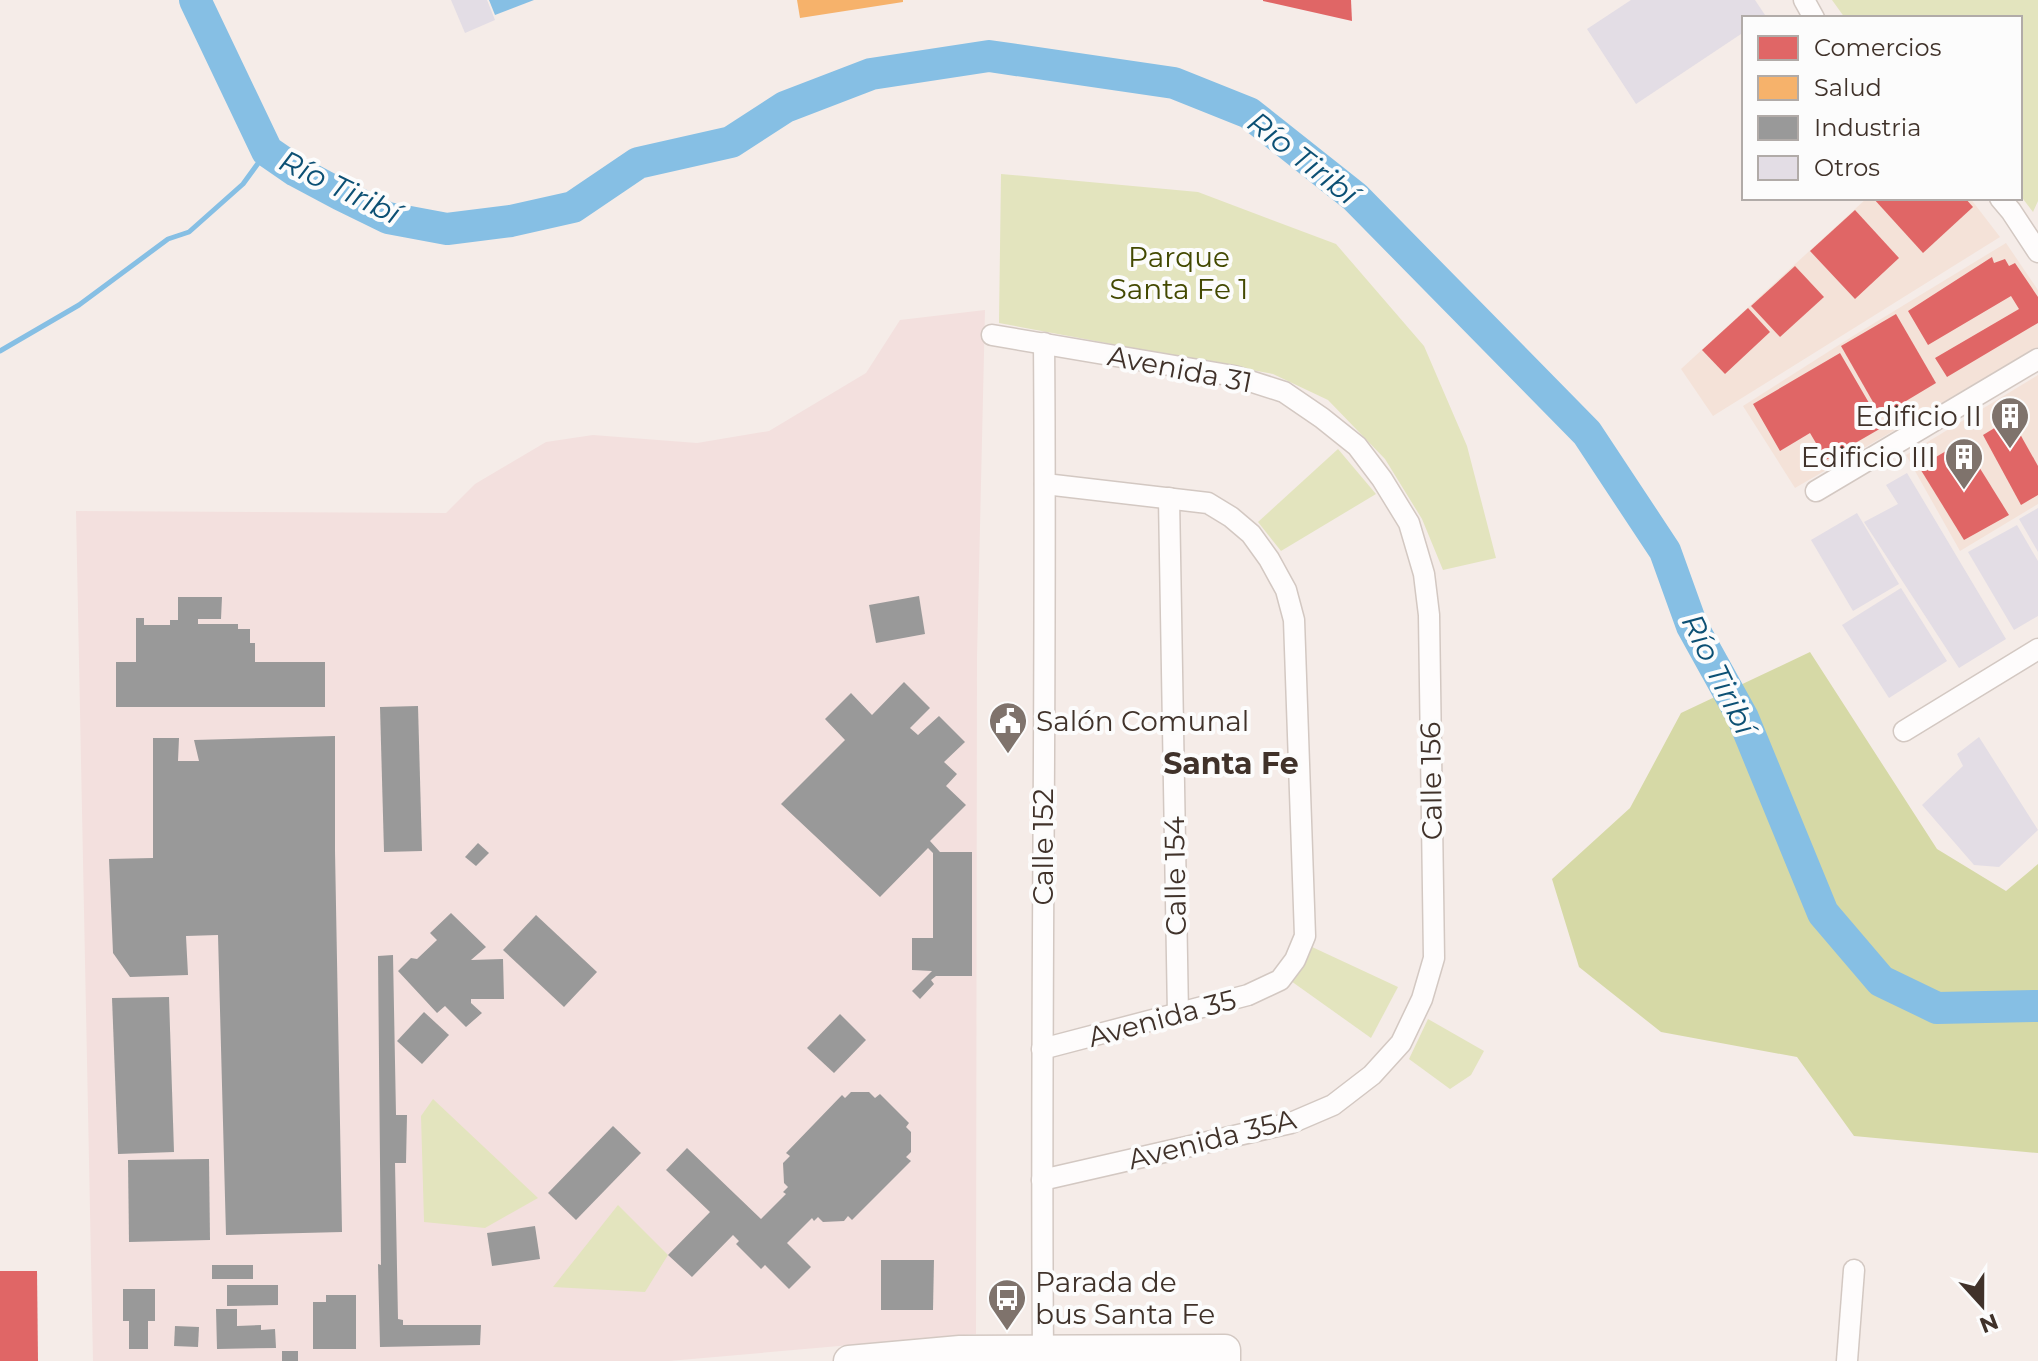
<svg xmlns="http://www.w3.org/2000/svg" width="2038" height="1361" font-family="Montserrat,sans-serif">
	<rect width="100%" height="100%" fill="#f5ece8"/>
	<g fill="#f4e2d8">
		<polygon points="1867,198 1970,198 2000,237 1713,416 1681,369"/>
		<polygon points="2006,243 2038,290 2038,347 1795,488 1743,406 1853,336"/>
		<polygon points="2038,375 2038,504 1960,551 1906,455"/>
	</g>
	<polygon fill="#f3e0de" points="985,310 977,657 976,1334 669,1361 93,1361 76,511 446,513 475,484 546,442 593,435 697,443 769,431 866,373 900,320"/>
	<g fill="#e3e4be">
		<polygon points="1832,0 2038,0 2038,201 2033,212 2020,195 2020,18 1845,18"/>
		<polygon points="1001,174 1198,192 1336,244 1424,346 1467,446 1496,558 1443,570 1422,519 1385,459 1328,400 1273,374 999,323"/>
		<polygon points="1338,449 1376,494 1281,551 1258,522"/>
		<polygon points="1310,946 1398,987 1371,1038 1291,981"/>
		<polygon points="1428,1019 1484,1051 1471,1075 1450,1089 1409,1059"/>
		<polygon points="433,1099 538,1198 485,1228 424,1222 421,1116"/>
		<polygon points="618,1205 668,1255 645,1292 553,1287"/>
	</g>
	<polygon fill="#d6d9a6" points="1810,652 1937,849 2006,891 2038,864 2038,1153 1854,1136 1797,1057 1661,1032 1579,967 1552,879 1630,808 1681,713"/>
	<polygon fill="#86bfe4" points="489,0 534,0 495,15"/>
	<g fill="#e06666">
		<polygon points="1263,0 1351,0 1352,21 1263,1"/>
		<polygon points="1873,198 1965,198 1973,207 1923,253"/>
		<polygon points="1855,210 1899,258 1855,299 1810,251"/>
		<polygon points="1992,257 1994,263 2005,259 2009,266 2015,263 2038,297 2038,323 1947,377 1935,358 2019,309 2011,296 1928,345 1908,311"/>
		<polygon points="1795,266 1824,297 1780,337 1751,306"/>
		<polygon points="1748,308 1770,332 1725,374 1702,350"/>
		<polygon points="1896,314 1936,383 1881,416 1841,346"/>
		<polygon points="1840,353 1883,427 1826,460 1810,433 1780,451 1753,404"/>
		<polygon points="2011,418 2038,466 2038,495 2021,505 1983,435"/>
		<polygon points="1963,441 2009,515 1964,540 1919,467"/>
		<polygon points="0,1271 37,1271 38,1361 0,1361"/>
	</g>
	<polygon fill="#f6b26b" points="797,0 903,0 903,2 800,18"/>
	<g fill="#999">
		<polygon points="919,596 925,634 876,643 869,605"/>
		<polygon points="178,597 222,597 221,619 198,619 198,624 238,624 238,629 250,629 250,643 255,643 255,662 325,662 325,707 116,707 116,662 136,662 136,618 144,618 144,625 170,625 170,620 178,620"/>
		<polygon points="904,682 930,708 910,728 918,735 939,716 965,742 944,762 957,774 946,786 966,805 930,841 940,852 972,852 972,976 936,976 931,980 934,984 920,999 912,991 932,971 912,970 912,938 933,938 933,853 928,848 880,897 781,804 845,740 825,719 851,693 872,715"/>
		<polygon points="418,706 422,851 384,852 380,707"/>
		<polygon points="335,736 335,851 342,1232 226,1235 218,935 186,936 188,975 130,977 113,953 109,859 153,858 153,738 179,738 178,761 199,761 194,740"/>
		<polygon points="478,843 489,853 476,866 465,857"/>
		<polygon points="451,913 486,947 471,960 503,959 504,999 471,999 471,1003 482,1013 466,1027 445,1006 437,1013 398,971 411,958 417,959 437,940 430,933"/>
		<polygon points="536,915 597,972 564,1007 503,950"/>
		<polygon points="393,955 396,1115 407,1115 406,1163 395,1163 398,1319 403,1320 403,1325 481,1325 480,1345 380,1347 378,1264 381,1265 378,956"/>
		<polygon points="169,997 174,1152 118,1154 112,998"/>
		<polygon points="424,1012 449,1035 422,1064 397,1041"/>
		<polygon points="840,1014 866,1040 834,1073 807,1048"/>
		<polygon points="851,1092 869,1092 875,1098 880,1094 909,1123 906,1127 911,1132 911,1152 906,1157 911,1161 852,1220 848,1216 844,1221 823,1222 818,1217 814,1221 812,1218 787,1243 811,1267 789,1289 765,1265 761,1269 736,1244 739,1241 733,1235 692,1277 668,1255 710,1212 666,1170 687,1148 761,1219 786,1194 783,1192 788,1187 784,1183 783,1163 790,1156 786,1153 842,1095 845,1098"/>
		<polygon points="613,1126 641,1153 576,1220 548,1193"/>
		<polygon points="209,1159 210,1240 129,1242 128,1160"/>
		<polygon points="535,1226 540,1259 492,1266 487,1233"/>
		<polygon points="881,1260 934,1260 933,1310 881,1310"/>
		<rect x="212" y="1265" width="41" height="14"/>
		<polygon points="227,1285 278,1285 278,1305 227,1306"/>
		<polygon points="123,1289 155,1289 155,1321 148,1321 148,1349 129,1349 129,1321 123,1321"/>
		<polygon points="326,1295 356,1295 356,1349 313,1349 313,1302 326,1302"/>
		<polygon points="216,1309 237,1309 237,1326 261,1325 261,1330 275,1329 276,1348 217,1349"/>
		<polygon points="175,1326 199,1327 198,1347 174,1346"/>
		<rect x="282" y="1351" width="16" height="10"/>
	</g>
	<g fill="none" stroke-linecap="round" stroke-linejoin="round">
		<polyline stroke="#86bfe4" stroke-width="5" points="0,351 79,305 168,239 189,232 243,184 267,151"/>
		<polyline stroke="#86bfe4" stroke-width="32" points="195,0 267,151 296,171 341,195 388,218 447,229 511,221 573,207 638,163 731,142 785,107 871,74 989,56 1174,83 1249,113 1355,197 1587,433 1665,551 1692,626 1743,718 1823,913 1881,981 1937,1008 2038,1006"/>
	</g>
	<g fill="#e3dde5">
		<polygon points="451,0 487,0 495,20 465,33"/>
		<polygon points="1631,0 1755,0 1767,18 1744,18 1744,32 1636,104 1587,29"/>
		<polygon points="1907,473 2006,639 1959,668 1864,522 1898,504 1886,485"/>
		<polygon points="2038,508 2038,552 2019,519"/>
		<polygon points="1857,513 1899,584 1853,611 1811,540"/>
		<polygon points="2017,525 2038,561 2038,616 2014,630 1968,552"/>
		<polygon points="1901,588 1947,661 1889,698 1842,625"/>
		<polygon points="1979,737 2038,830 1999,867 1974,865 1922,805 1963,766 1957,754"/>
	</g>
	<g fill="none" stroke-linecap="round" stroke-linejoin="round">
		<defs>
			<g id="street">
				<polyline points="1804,0 1814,18"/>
				<polyline points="2000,198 2011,211 2038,252"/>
				<polyline points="992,335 1234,376 1284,392 1322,418 1357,446 1382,479 1409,523 1424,574 1429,615 1434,958 1422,999 1401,1043 1372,1075 1333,1105 1291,1123 1042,1180"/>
				<polyline points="1816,491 2038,359"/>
				<polyline points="1169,498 1178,1015"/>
				<polyline points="1904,731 2038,649"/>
				<polyline points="1042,1049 1248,995 1280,980 1295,960 1305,936 1294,620 1286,590 1269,559 1251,534 1231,517 1208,503 1045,484"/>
				<path d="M1035,1358H1038L1043,1351C1040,1015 1047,679 1044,343"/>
				<polyline points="1847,1361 1854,1270"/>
			</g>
			<polyline id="secondary" points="849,1361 960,1351 1225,1350 1225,1361"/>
		</defs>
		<use href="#street" stroke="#d3c8c2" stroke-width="23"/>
		<use href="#secondary" stroke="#d3c8c2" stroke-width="33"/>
		<use href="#street" stroke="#fefcfc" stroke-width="20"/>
		<use href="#secondary" stroke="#fefcfc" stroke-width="30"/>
	</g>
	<defs>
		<symbol id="building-pin" viewBox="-11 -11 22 30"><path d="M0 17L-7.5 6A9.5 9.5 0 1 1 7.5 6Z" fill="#7f736c" stroke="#fcfcfc"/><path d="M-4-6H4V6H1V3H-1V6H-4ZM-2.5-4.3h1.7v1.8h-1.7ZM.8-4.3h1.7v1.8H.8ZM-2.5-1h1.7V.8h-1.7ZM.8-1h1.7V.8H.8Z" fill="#fff"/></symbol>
		<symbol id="civic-pin" viewBox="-11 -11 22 30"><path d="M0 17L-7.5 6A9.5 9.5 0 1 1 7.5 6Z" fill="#7f736c" stroke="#fcfcfc"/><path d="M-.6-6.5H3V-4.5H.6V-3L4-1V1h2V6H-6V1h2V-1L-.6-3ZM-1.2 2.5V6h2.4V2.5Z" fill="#fff"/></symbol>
		<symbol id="bus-pin" viewBox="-11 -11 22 30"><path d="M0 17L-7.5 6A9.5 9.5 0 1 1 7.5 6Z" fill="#7f736c" stroke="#fcfcfc"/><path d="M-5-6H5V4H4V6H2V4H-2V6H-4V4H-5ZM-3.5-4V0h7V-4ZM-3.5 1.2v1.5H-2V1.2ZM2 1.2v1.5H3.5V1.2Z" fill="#fff"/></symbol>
	</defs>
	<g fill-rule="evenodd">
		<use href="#building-pin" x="1988" y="394" width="44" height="60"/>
		<use href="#building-pin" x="1942" y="435" width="44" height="60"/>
		<use href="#civic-pin" x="986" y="699" width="44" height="60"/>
		<use href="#bus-pin" x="985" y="1276" width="44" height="60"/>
	</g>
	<g text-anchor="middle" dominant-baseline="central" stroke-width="8" stroke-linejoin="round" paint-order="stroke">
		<g font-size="28" fill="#434901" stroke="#fcfcfc">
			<text x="1179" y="257">Parque<tspan x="1179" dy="32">Santa Fe 1</tspan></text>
		</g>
		<g font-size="28" fill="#40322a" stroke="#fcfcfc">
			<text transform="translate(1180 369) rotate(11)">Avenida 31</text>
			<text transform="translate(1431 781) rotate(-91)">Calle 156</text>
			<text transform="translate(1043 847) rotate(-90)">Calle 152</text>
			<text transform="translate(1175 876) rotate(-91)">Calle 154</text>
			<text transform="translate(1162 1018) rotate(-15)">Avenida 35</text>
			<text transform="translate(1212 1139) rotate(-14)">Avenida 35A</text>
		</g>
		<g font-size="28" fill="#40322a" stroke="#fcfcfc" text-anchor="end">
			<text x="1982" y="416">Edificio II</text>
			<text x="1936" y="457">Edificio III</text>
			<text x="1036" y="721" text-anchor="start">Salón Comunal</text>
			<text x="1035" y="1282" text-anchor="start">Parada de<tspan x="1035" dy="32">bus Santa Fe</tspan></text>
		</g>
		<g font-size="30" font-style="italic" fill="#0c5074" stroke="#fcfcfc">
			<text transform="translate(1303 158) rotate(38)">Río Tiribí</text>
			<text transform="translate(340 187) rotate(26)">Río Tiribí</text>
			<text transform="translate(1719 674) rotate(64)">Río Tiribí</text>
		</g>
		<g font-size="30" font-weight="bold" fill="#40322a" stroke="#fcfcfc">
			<text x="1231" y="763">Santa Fe</text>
		</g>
	</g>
	<rect x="1742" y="16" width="280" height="184" fill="#fcfcfc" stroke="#b1aba8" stroke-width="2"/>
	<rect x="1758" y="36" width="40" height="24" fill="#e06666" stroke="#b1aba8" stroke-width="2"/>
	<text x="1814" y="56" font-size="24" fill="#40322a">Comercios</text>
	<rect x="1758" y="76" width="40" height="24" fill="#f6b26b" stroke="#b1aba8" stroke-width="2"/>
	<text x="1814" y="96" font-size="24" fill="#40322a">Salud</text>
	<rect x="1758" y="116" width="40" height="24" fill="#999999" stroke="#b1aba8" stroke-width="2"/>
	<text x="1814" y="136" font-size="24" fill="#40322a">Industria</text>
	<rect x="1758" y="156" width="40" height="24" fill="#e3dde5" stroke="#b1aba8" stroke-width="2"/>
	<text x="1814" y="176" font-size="24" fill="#40322a">Otros</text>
	<g transform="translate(1982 1305) rotate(159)" stroke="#fcfcfc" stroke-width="6" paint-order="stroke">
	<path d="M0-6L14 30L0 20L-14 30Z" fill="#40322a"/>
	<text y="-12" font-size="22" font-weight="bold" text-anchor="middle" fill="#40322a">N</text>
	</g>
</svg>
